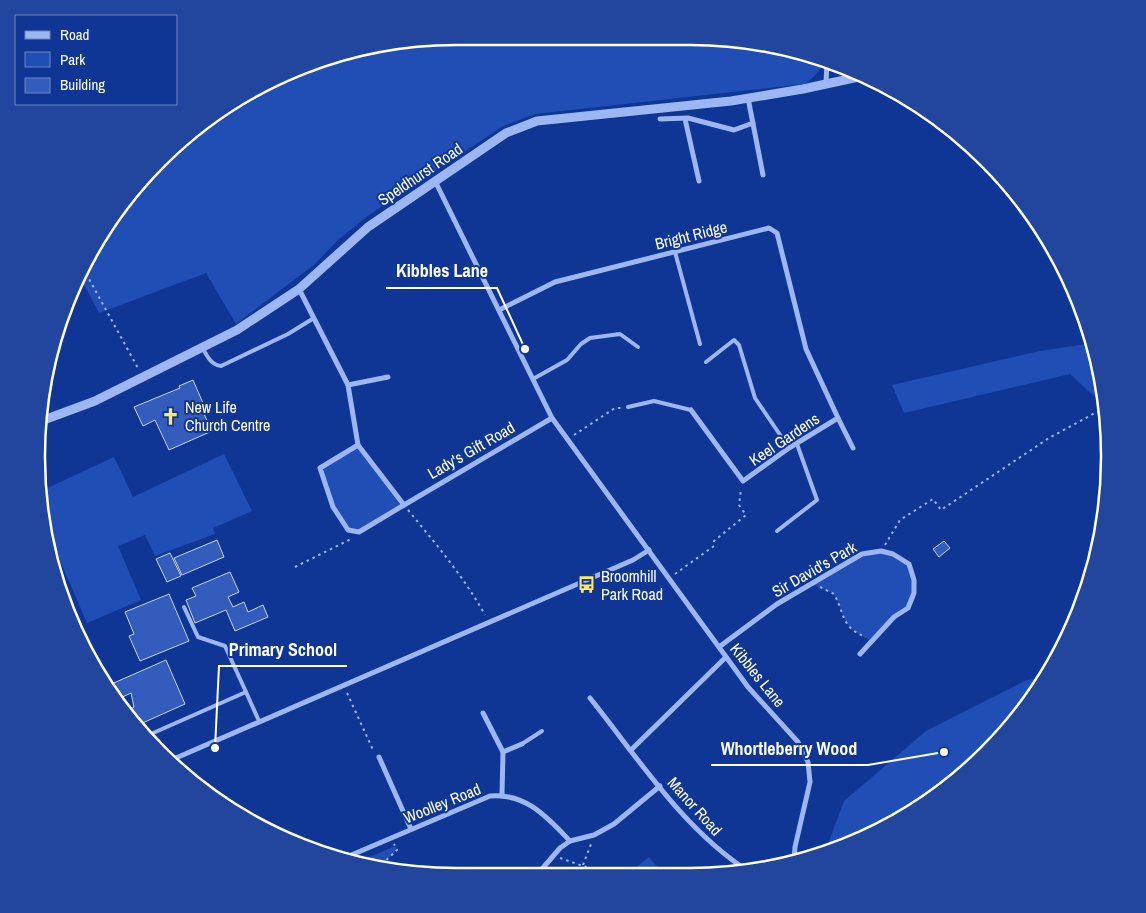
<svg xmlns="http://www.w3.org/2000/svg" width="1146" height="913" font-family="'Archivo Narrow',sans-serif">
	<rect width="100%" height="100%" fill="#0f3695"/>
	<g fill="#204eb5">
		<path d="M457,36L717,37L822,58C822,71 814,78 804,84L535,114L503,126L369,215L338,240L315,264L236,324L206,273L99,313L80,277L93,246L160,159L247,92L348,51Z"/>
		<polygon points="1093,343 1106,407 1070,374 904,413 892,385 1040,351"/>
		<polygon points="358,445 404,505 359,532 348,530 333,507 320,468"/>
		<polygon points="224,454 252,511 213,528 215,534 155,556 145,535 118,546 141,600 87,623 46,528 41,491 114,457 133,497"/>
		<path d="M881,551L909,564C922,605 900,615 871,640C840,627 848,620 834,594L811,584L862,554Z"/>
		<polygon points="1044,678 1023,713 966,773 899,821 825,852 844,801 926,731 1027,680"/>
		<polygon points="395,846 397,850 377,869 356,863"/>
		<polygon points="649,857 665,876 625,876"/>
	</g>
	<g fill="#335cbc" stroke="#c5d6fe">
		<polygon points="193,380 206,410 203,412 212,431 169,450 155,420 143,426 134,407 180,388 179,386"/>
		<polygon points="217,540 224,557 182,575 174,558"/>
		<polygon points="944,541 950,548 939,557 933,549"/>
		<polygon points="170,553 181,576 167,582 156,559"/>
		<polygon points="230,572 239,592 228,597 233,607 244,602 248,612 263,605 268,617 235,631 226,610 195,623 186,600 196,596 192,588"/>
		<polygon points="169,594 189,641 140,661 129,636 134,634 125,612"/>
		<polygon points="166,660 185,704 138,725 131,709 134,707 131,693 116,700 107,686"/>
	</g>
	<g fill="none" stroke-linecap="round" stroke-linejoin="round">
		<g stroke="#9db7f4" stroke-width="2" stroke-dasharray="2.5 4" stroke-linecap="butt">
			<polyline points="83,268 139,370"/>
			<polyline points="574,435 615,408 621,408"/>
			<path d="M408,510C436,544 464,577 485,615"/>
			<polyline points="885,545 900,520 933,499 941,510 1049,438 1106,407"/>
			<polyline points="295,567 351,539"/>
			<polyline points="675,574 714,546 714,541 746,515 739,505 741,489"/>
			<path d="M820,587L834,594C845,614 841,628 866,637"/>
			<polyline points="347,693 374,752"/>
			<polyline points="560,858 586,867 593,876"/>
			<polyline points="583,865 591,844"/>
			<polyline points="377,869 397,850 394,844"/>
		</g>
		<g stroke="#9db7f4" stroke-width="4">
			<polyline points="675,252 700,344"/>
			<path d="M202,347C207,356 211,365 221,366L288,334L314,318"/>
			<polyline points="706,362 734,340 739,345 755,398 789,448"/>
			<polyline points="533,379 567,360 581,344 590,338 620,334 638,347"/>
			<polyline points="628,407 654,401 691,410"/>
			<polyline points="777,531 817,500 797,444"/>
			<polyline points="184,607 198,637 225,646 246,692"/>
			<polyline points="144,737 246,692 259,721"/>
			<polyline points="522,744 542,731"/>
		</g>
		<g stroke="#9db7f4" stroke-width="5">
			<polyline points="826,84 827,60"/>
			<polyline points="748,98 763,175"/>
			<polyline points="660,119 688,118 734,130 753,123"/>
			<polyline points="685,119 699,181"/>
			<polyline points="436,183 552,418 748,687 798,742 808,762 810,782 795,847 794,863"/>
			<polyline points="299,289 348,385 358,445 404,505 552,418"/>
			<polyline points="499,310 555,282 769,228 777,233 806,349 838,418 789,448 743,481 691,410"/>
			<polyline points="348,385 388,377"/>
			<polyline points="838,418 853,448"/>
			<polyline points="358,445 320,468 333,507 348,530 359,532 404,505"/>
			<polyline points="719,647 777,604 862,554 881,551 893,554 909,564 914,580 914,593 908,608 894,617 860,654"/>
			<path d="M590,698C638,758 683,829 748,871"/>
			<polyline points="483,713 503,752 502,795"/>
			<polyline points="631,750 726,657"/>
			<polyline points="503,752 522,744"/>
			<polyline points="379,757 411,829"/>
			<polyline points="169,761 633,560 649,550"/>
			<path d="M342,859L490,796C526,793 547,817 570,841"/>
			<polyline points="536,876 560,848 570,841 594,835 614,824 660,786"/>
		</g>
		<polyline stroke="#9db7f4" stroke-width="9" points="41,421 95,401 237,330 299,289 368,227 506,133 537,121 731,101 803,89 863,76"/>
	</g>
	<defs>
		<symbol id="church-bare" viewBox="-9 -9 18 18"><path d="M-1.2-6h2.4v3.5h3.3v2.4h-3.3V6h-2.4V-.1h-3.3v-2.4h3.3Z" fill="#ffe960" stroke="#0f3695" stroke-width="2.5" paint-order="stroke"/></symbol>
		<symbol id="bus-bare" viewBox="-9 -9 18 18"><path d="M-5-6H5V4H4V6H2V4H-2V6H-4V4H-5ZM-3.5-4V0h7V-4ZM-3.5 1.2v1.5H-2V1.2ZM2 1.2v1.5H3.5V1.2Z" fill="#ffe960" stroke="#0f3695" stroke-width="2.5" paint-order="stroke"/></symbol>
	</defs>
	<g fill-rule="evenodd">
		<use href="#church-bare" x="158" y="404" width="25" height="25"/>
		<use href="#bus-bare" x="574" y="572" width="25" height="25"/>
	</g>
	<g text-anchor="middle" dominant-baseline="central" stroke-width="4" stroke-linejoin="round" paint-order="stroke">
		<g font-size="16" fill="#fff" stroke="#0f3695">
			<text transform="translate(420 174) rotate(-34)">Speldhurst Road</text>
			<text transform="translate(691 235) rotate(-14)">Bright Ridge</text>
			<text transform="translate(784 439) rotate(-34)">Keel Gardens</text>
			<text transform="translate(471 450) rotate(-30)">Lady's Gift Road</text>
			<text transform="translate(814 569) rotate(-30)">Sir David's Park</text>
			<text transform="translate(758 675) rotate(51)">Kibbles Lane</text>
			<text transform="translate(442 803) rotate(-22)">Woolley Road</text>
			<text transform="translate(695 806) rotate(48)">Manor Road</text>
		</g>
		<g font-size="16" fill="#fff" stroke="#0f3695" text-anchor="start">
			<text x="185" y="407">New Life<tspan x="185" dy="18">Church Centre</tspan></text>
			<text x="601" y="576">Broomhill<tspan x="601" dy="18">Park Road</tspan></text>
		</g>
	</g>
	<path d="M0 0H1146V913H0ZM456 45H690A411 411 0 0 1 1101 456V457A411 411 0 0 1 690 868H456A411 411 0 0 1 45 457V456A411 411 0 0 1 456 45Z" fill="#22469d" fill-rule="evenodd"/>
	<path fill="none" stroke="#fff" stroke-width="2.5" d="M456 45H690A411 411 0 0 1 1101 456V457A411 411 0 0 1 690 868H456A411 411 0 0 1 45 457V456A411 411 0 0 1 456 45Z"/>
	<path fill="none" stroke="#fff" stroke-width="2" d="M525 349L497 288H386M215 748L219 666H347M944 752L868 765H711"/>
	<g fill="#fff" stroke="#0f3695" stroke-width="2">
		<circle cx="525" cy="349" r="5"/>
		<circle cx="215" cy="748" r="5"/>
		<circle cx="944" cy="752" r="5"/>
	</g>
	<g font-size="18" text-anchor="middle" font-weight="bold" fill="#fff" stroke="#0f3695" stroke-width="4" stroke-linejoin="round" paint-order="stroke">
		<text x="442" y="277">Kibbles Lane</text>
		<text x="283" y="656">Primary School</text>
		<text x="789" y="755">Whortleberry Wood</text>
	</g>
	<rect x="15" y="15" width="162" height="90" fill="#0f3695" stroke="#6f86bf"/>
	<rect x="25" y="31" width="25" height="8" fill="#9db7f4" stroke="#6f86bf"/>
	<text x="60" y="40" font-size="15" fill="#ffffff">Road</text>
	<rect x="25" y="52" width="25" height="15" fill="#204eb5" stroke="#6f86bf"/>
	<text x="60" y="65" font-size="15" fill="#ffffff">Park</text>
	<rect x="25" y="78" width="25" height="15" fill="#335cbc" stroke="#6f86bf"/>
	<text x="60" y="90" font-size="15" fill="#ffffff">Building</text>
</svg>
